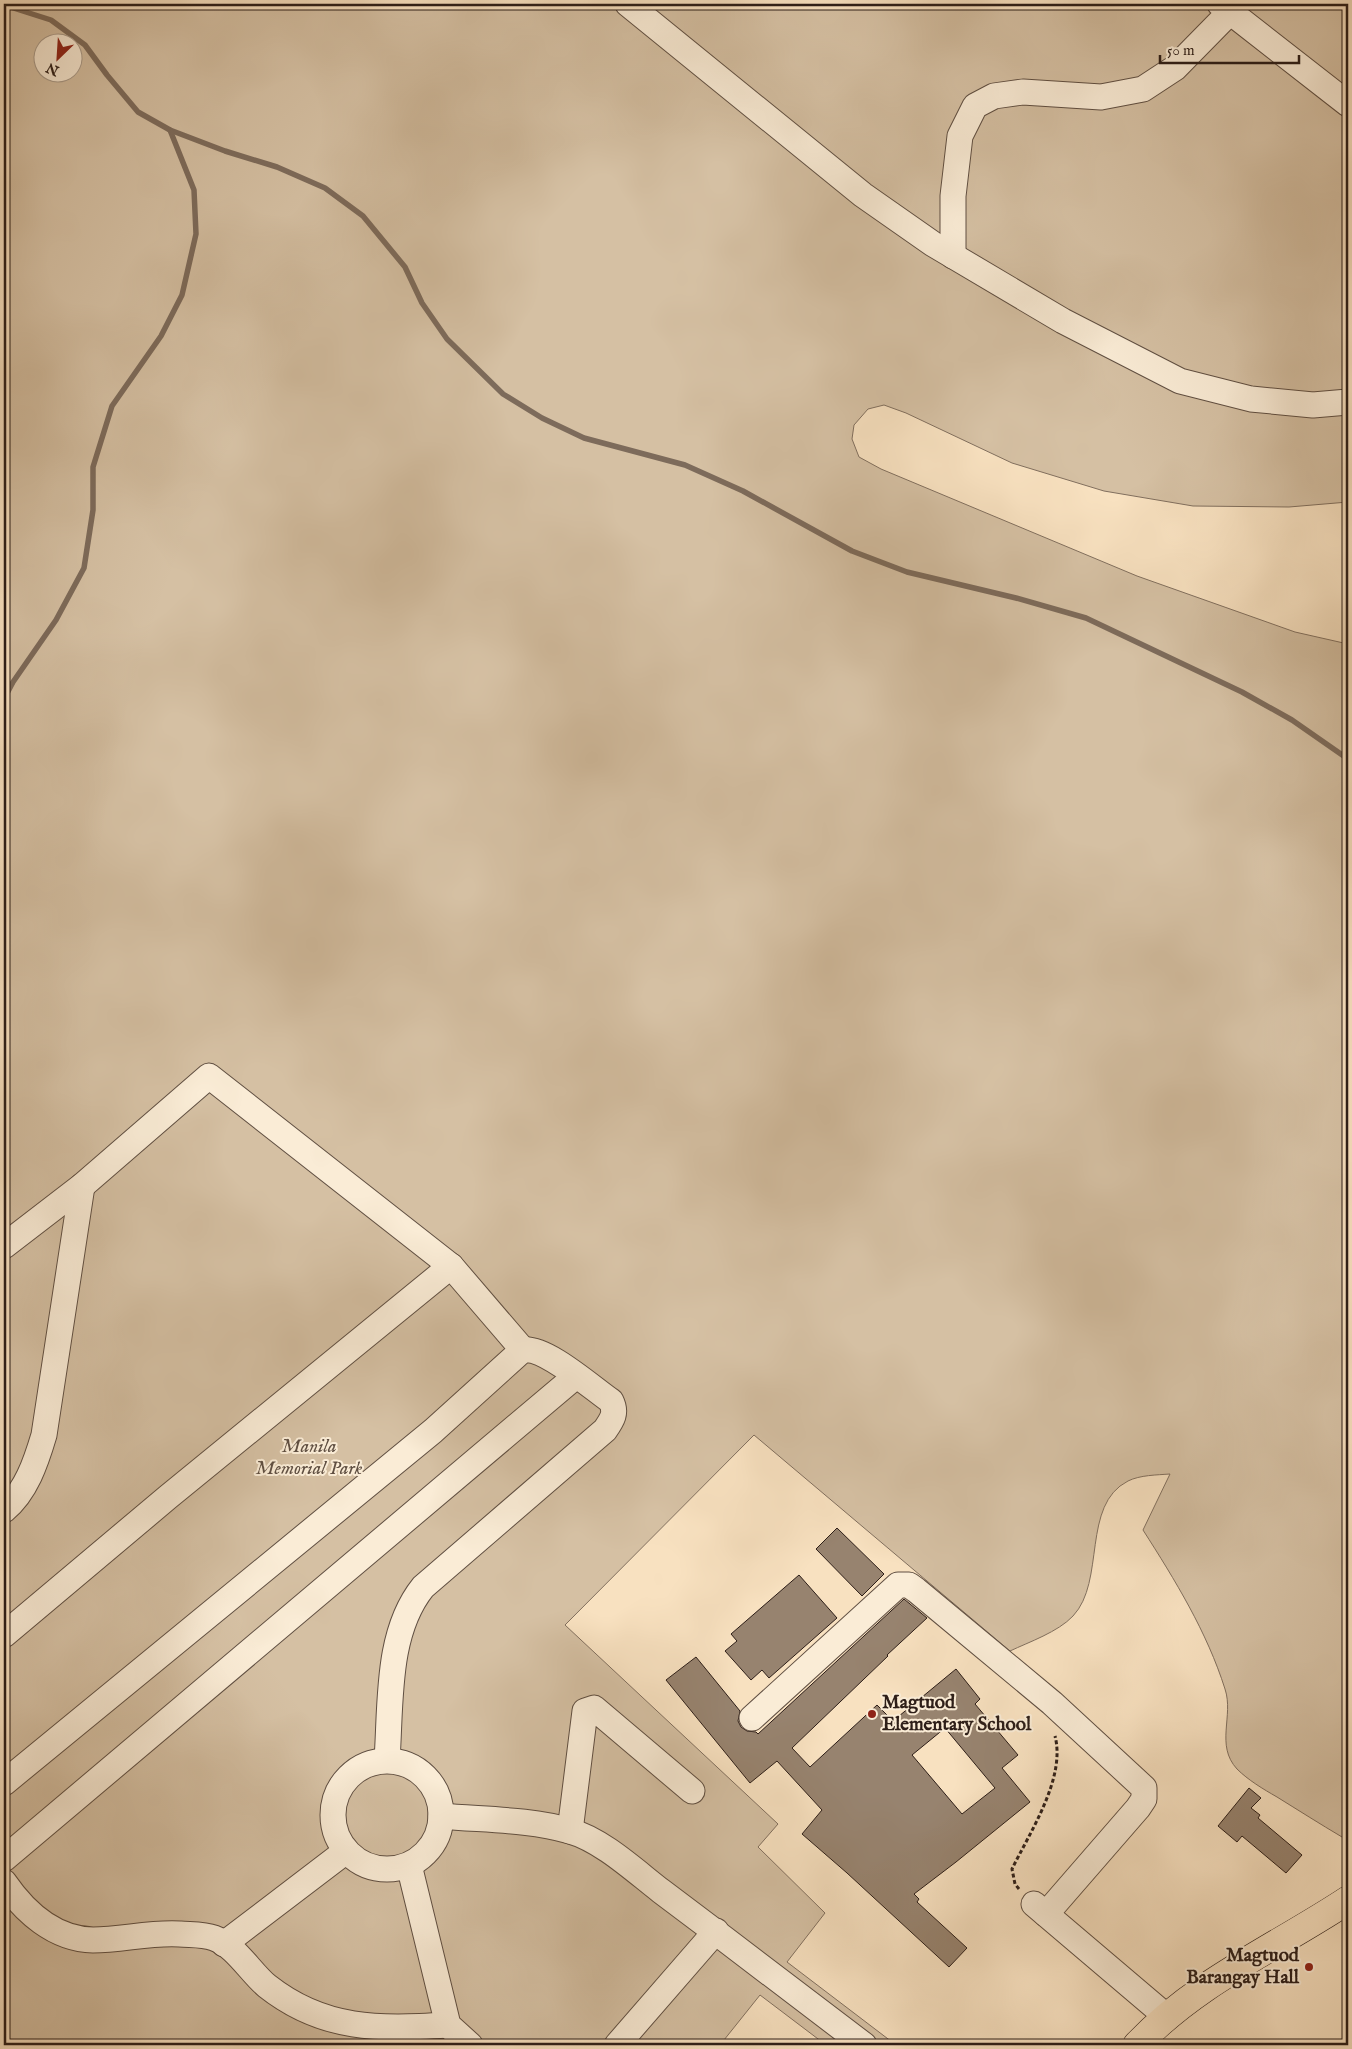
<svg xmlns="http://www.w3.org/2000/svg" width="1352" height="2049" font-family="'IM FELL English',serif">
	<rect width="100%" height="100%" fill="#f8e1c0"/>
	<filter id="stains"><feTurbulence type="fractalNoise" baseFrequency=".004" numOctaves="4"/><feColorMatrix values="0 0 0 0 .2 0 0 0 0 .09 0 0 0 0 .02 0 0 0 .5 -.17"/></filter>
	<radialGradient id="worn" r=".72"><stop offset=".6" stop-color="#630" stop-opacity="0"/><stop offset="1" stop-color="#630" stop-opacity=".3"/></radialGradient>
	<path fill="#d5c0a3" stroke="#816f5e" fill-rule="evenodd" d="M4,4H1348V502L1289,507L1193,506L1104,491L1012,463L906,413L884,405L868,409L854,425L852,439L859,457L881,469L1137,576L1295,632L1348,644V1833L1342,1837C1320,1824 1298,1810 1277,1797C1263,1789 1248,1780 1237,1769C1215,1745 1234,1716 1225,1689C1207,1632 1175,1580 1143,1530L1170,1474C1157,1475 1140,1475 1128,1481C1081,1505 1106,1581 1073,1616C1058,1632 1029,1642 1010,1651L754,1435L565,1625L778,1824L758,1847L825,1913L787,1962L896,2045H826L760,1995L720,2045H4ZM42,42H72V72H42Z"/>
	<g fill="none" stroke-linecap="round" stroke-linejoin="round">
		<g stroke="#7d6b5b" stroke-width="5.5">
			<polyline points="4,5 51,20 85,45 107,75 138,112 170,130 225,151 277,167 325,188 363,216 405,267 422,303 447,339 503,394 542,418 584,438 685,465 743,491 852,551 907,572 1016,598 1086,618 1242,692 1292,720 1348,759"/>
			<polyline points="4,699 13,682 56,620 84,568 93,510 93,467 112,406 161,336 182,295 196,234 194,190 170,130"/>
		</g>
	</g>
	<g fill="#97836f" stroke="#2d1e18" fill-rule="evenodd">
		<polygon points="837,1528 884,1574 862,1596 816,1549"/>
		<polygon points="799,1575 837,1618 769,1678 762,1670 751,1680 725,1651 737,1641 731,1634"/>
		<path d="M904,1599L927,1618L887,1655L888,1656L792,1748L810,1767L877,1705L893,1721L956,1669L980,1699L975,1704L1018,1755L1002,1768L1030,1802L956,1862L914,1894L919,1899L917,1902L967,1948L949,1967L847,1873L802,1834L822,1810L777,1761L750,1783L666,1680L696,1657L740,1711L738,1721L741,1727L747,1731L756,1732L758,1734ZM945,1728L995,1788L962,1814L912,1755Z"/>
		<polygon points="1249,1788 1261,1798 1251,1808 1260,1815 1258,1818 1302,1855 1286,1873 1242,1836 1237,1842 1218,1826"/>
	</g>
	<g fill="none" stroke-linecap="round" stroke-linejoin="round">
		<defs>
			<g id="minor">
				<polyline points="628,4 863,195 933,244 1063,321 1180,381 1251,399 1313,405 1348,402"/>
				<polyline points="1220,4 1348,104"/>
				<polyline points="953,256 953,196 960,136 975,106 994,96 1023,92 1101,97 1143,89 1175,68 1230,12"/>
				<polyline points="4,1246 82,1186 209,1076 451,1266 523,1350"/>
				<path d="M4,1510C26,1492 36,1462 44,1435L82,1186"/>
				<polyline points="4,1635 168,1497 451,1266"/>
				<polyline points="752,1718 898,1585 909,1585 916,1590 1052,1703 1144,1788 1144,1799 1138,1808 1046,1914"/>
				<circle cx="387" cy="1815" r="54"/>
				<path d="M4,1783L433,1431L517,1355L523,1350C545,1346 592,1388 611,1401C617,1413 612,1420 605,1430L423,1587C386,1633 391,1703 387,1760"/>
				<path d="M441,1816C483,1820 529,1819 570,1831C602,1840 635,1871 661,1891C729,1942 797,1994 864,2045"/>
				<polyline points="570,1831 585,1711 594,1708 692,1791"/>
				<polyline points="4,1859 576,1376"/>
				<polyline points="409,1865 448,2025 470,2045"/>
				<path d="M4,1882C24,1911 54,1939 93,1940C122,1940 150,1932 180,1934C190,1935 203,1934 214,1938C236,1946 250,1972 267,1986C324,2031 379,2029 448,2025"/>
				<polyline points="1034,1904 1167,2017"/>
				<polyline points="224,1944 346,1851"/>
				<polyline points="617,2045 716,1931"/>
			</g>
			<path id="major" d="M1137,2045C1196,1982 1277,1947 1348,1900"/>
		</defs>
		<use href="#minor" stroke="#604f42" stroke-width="27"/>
		<use href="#major" stroke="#2d1e18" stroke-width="29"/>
		<path stroke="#2d1e18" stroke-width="3" stroke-dasharray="4 2.5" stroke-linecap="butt" d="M1019,1889L1015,1884L1012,1869C1030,1832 1066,1778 1055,1736"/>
		<use href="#minor" stroke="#faecd6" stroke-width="25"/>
		<use href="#major" stroke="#f8e1c0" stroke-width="28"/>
	</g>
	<g fill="#8f2418" stroke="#faecd6" stroke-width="2">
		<circle cx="872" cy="1714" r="5"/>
		<circle cx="1309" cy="1967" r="5"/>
	</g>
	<g text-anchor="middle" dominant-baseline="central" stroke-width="4" stroke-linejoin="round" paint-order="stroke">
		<g font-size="19" font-style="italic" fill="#5f4f42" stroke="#faecd6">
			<text x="309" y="1447">Manila<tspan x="309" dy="22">Memorial Park</tspan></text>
		</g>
		<g font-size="19" font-weight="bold" fill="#2d1e18" stroke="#faecd6" text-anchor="start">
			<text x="882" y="1703">Magtuod<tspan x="882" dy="22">Elementary School</tspan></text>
			<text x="1299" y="1956" text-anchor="end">Magtuod<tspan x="1299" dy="22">Barangay Hall</tspan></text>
		</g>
	</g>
	<rect width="1352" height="2049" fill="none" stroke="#f8e1c0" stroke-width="20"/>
	<rect x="5" y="5" width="1342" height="2039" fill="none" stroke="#2d1e18" stroke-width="2.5"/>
	<rect x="10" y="10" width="1332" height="2029" fill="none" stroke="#2d1e18"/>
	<g transform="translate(58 58) rotate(205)"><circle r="24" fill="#faecd6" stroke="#a89a8a"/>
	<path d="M0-4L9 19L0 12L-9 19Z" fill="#8f2418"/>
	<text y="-8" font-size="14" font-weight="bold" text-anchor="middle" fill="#2d1e18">N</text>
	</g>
	<path d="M1160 55v8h139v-8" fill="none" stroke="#2d1e18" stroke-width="2.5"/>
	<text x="1167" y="55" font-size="15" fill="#2d1e18" stroke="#faecd6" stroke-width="4" paint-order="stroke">50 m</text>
	<rect width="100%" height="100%" filter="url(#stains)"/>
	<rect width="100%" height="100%" fill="url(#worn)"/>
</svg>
